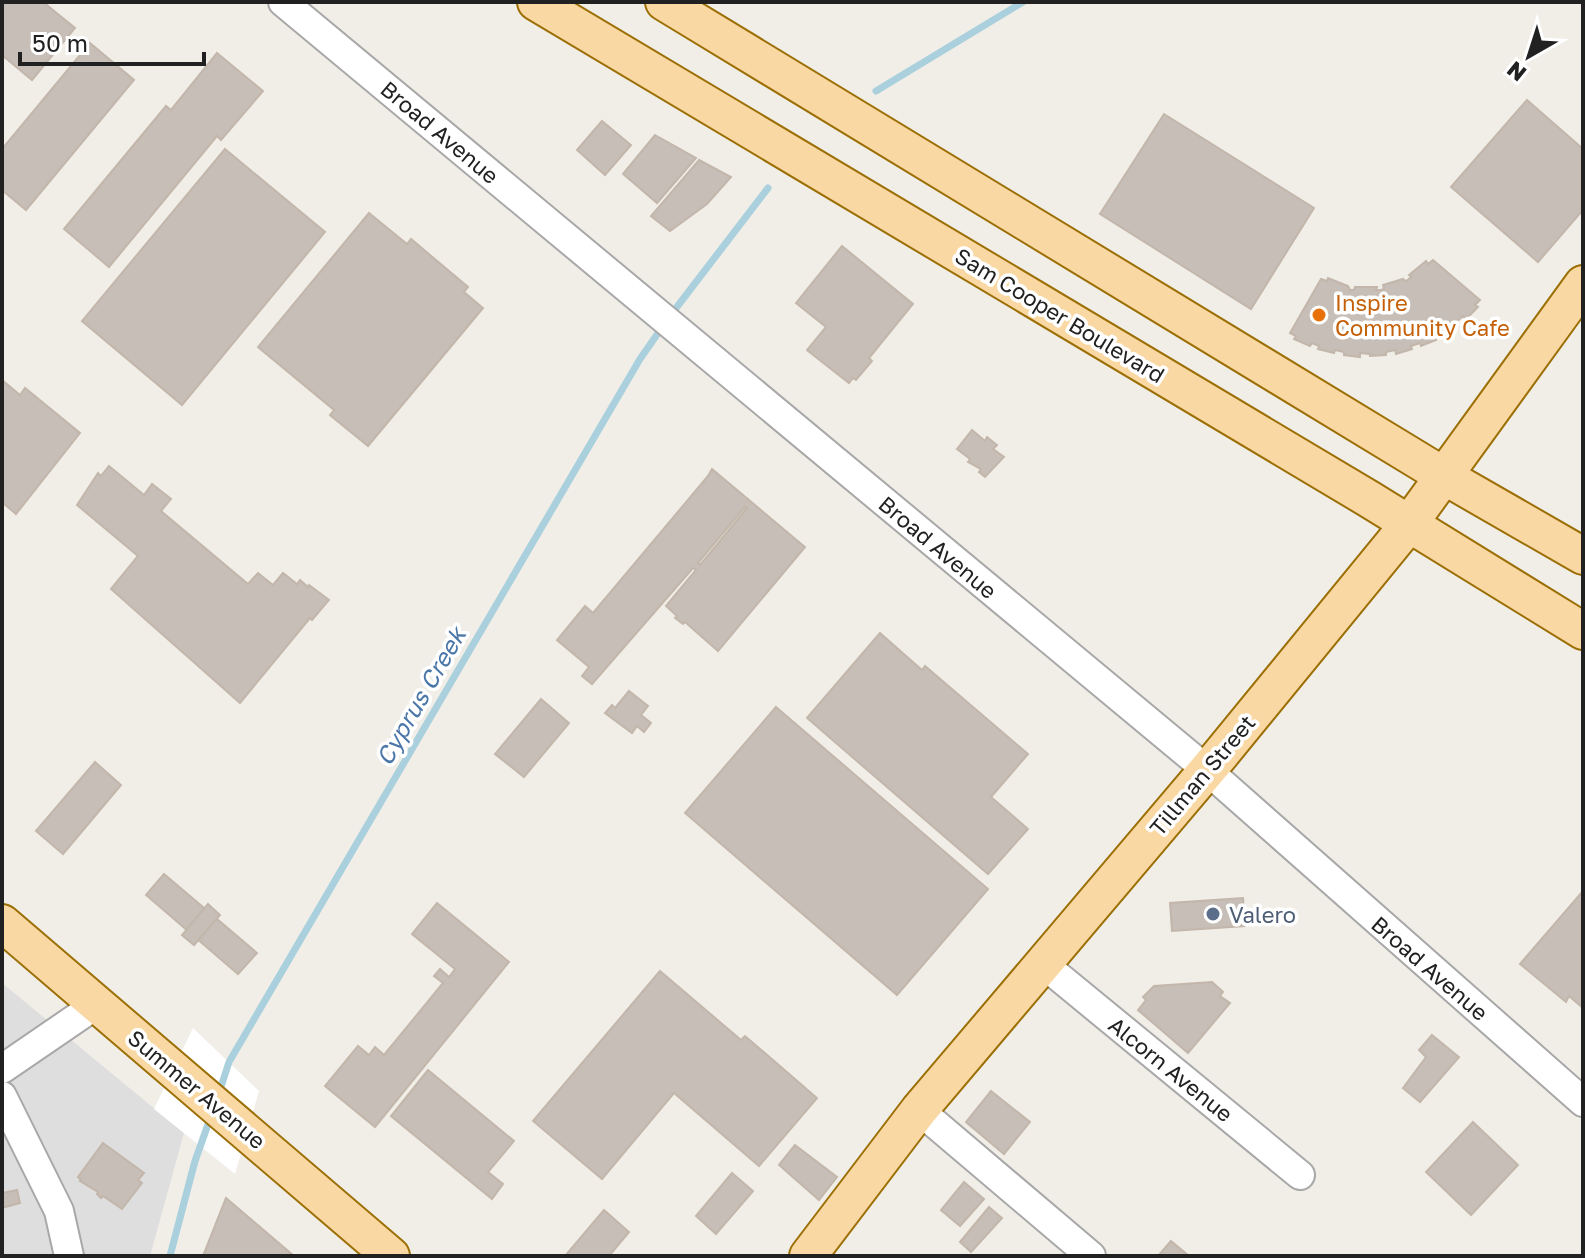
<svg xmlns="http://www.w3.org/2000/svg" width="1585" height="1258" font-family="'Golos Text',sans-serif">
	<rect width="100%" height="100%" fill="#f1eee8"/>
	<polygon fill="#dfdede" points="2,983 184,1133 150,1256 2,1256"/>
	<polygon fill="#fff" points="193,1028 259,1091 235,1174 154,1109"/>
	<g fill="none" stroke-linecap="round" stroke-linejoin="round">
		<g stroke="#aad0dd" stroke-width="7">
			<polyline points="876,91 1023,2"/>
			<polyline points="670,316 768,188"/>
			<polyline points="219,1093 229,1062 640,359 663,326"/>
			<polyline points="170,1256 195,1161 211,1116"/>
		</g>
	</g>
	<g fill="#c6beb7" stroke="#c3b6aa" stroke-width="2" fill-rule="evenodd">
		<polygon points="2,2 43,2 75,28 32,80 2,55"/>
		<polygon points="90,43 134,80 26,210 2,190 2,149"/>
		<polygon points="217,53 263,91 221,140 217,136 109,267 64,229 166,106 171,110"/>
		<polygon points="1527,100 1583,149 1583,210 1538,262 1451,187"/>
		<polygon points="1164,114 1314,208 1251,309 1100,214"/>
		<polygon points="602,121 631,145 605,175 577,150"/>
		<polygon points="655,135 696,158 657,203 623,174"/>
		<polygon points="225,149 325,232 182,405 82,321"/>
		<polygon points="699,160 731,177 707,204 670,231 651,216"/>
		<polygon points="369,213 407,244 411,239 468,287 464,292 483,308 368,446 330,415 334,410 258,347"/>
		<polygon points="842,246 913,304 869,358 872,361 856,380 853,378 849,383 807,350 826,327 796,303"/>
		<polygon points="1433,260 1480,300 1475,305 1478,307 1466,319 1463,316 1456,322 1458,326 1445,334 1442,331 1434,336 1436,340 1421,346 1420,343 1411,346 1412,349 1396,354 1395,350 1386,352 1386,355 1370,356 1370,354 1360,353 1360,357 1344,355 1344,352 1335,350 1334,353 1318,349 1319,346 1312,343 1310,346 1294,339 1296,336 1290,333 1321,279 1327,281 1328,278 1348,286 1350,290 1354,290 1355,287 1377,287 1376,290 1381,290 1384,289 1383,285 1403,279 1405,281 1408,280 1411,277 1409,275 1426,261 1428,264"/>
		<polygon points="2,380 20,395 25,388 80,433 16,514 2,502"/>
		<polygon points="972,430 985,441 987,437 997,445 993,449 1004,457 985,477 979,472 981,469 968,462 970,459 957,449"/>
		<polygon points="109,466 144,495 152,484 171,499 161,511 248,584 258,573 273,585 283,573 297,584 300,580 308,587 309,585 329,600 312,620 310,618 240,703 111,589 138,556 77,505 98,473 101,476"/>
		<path d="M712,469L805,547L718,651L685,622L683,624L675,618L677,616L666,606L696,570L693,568L592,684L582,676L589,667L557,640L585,606L593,613L708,476ZM745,507L747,508L700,565L698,563Z"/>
		<polygon points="880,633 922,670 925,666 1028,754 991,797 1028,829 988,874 807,718"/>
		<polygon points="629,691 648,706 641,715 651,723 644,732 637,726 632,733 605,713 612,705 615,708"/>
		<polygon points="541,699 569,723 524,777 495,754"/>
		<polygon points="776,707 988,889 897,995 685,813"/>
		<polygon points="95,762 121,785 63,854 36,831"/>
		<polygon points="164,874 257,953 238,974 146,895"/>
		<polygon points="1583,891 1583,1008 1569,996 1566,1002 1520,964"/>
		<polygon points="1243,898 1245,926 1172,931 1170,903"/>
		<polygon points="437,903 509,962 375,1127 325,1086 358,1046 369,1055 375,1047 384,1055 443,983 434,976 440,969 449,977 455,969 412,934"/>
		<polygon points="208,904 220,915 194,945 182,935"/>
		<polygon points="660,971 741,1040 745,1036 817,1098 759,1166 674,1093 602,1179 533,1121"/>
		<polygon points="1212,982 1223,992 1220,996 1230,1003 1188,1053 1138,1010 1146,1000 1143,997 1154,986"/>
		<polygon points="1432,1035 1459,1057 1420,1102 1403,1088 1426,1057 1419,1050"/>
		<polygon points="428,1070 514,1141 488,1172 503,1184 492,1199 391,1116"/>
		<polygon points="991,1091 1030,1122 1004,1154 966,1122"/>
		<polygon points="1473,1122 1518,1165 1471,1215 1426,1172"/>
		<polygon points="103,1143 144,1173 138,1180 142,1183 122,1209 103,1196 101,1198 97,1194 98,1192 80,1181 81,1180 78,1177"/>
		<polygon points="795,1145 837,1177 819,1200 779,1165"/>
		<polygon points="732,1173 753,1191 716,1234 696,1216"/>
		<polygon points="964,1182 984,1199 960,1226 941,1210"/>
		<polygon points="17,1190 20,1203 2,1208 2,1193"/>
		<polygon points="226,1198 294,1256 203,1256"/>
		<polygon points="989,1207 1002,1218 971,1252 960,1242"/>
		<polygon points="604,1210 629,1232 609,1256 565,1256"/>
		<polygon points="1171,1241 1189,1256 1158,1256"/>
	</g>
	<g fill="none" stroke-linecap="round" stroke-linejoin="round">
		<defs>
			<g id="minor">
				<polyline points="283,2 1207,770 1583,1102"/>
				<polyline points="1042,963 1300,1175"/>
				<polyline points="2,1069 97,1004"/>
				<polyline points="2,1096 59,1211 69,1256"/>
				<polyline points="919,1110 1091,1256"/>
			</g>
			<g id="major">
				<polyline points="536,2 1369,499 1583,631"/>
				<polyline points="664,2 1444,476 1583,556"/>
				<polyline points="2,923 391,1256"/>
				<polyline points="808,1256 919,1110 1220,755 1409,524 1583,284"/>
			</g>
		</defs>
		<use href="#minor" stroke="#a8a8a8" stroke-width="32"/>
		<use href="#major" stroke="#9b6f03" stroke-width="40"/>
		<use href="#minor" stroke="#fff" stroke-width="28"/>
		<use href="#major" stroke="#fad8a4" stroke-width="36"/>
	</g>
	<circle fill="#e8710a" stroke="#fff" stroke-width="3" cx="1319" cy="315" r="8"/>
	<circle fill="#5c6f8a" stroke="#fff" stroke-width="3" cx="1213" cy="914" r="8"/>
	<g text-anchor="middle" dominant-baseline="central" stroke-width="7" stroke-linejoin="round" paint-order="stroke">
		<g font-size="22" fill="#212121" stroke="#fff">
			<text transform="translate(440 132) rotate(40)">Broad Avenue</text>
			<text transform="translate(1060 315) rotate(31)">Sam Cooper Boulevard</text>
			<text transform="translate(938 547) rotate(40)">Broad Avenue</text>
			<text transform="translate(1202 775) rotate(-50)">Tillman Street</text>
			<text transform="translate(1430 968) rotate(41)">Broad Avenue</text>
			<text transform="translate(1171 1069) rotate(39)">Alcorn Avenue</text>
			<text transform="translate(197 1089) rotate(40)">Summer Avenue</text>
		</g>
		<g font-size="22" fill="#c56008" stroke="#fff" text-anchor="start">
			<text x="1335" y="302">Inspire<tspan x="1335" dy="25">Community Cafe</tspan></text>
		</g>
		<g font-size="22" fill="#4e5e75" stroke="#fff" text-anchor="start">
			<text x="1229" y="914">Valero</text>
		</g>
		<g font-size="24" font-style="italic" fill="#4b76a8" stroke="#fff">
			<text transform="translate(420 696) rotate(-60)">Cyprus Creek</text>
		</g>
	</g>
	<rect width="1585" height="1258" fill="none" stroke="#212121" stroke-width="8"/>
	<g transform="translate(1529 56) rotate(219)" stroke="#ffffff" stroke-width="6" paint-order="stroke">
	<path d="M0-6L14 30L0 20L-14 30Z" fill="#212121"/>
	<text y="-12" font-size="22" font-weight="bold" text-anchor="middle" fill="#212121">N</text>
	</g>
	<path d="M20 52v12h184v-12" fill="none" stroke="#212121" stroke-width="4"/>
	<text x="32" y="52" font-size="24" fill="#212121" stroke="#ffffff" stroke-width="6" paint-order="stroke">50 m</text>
</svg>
